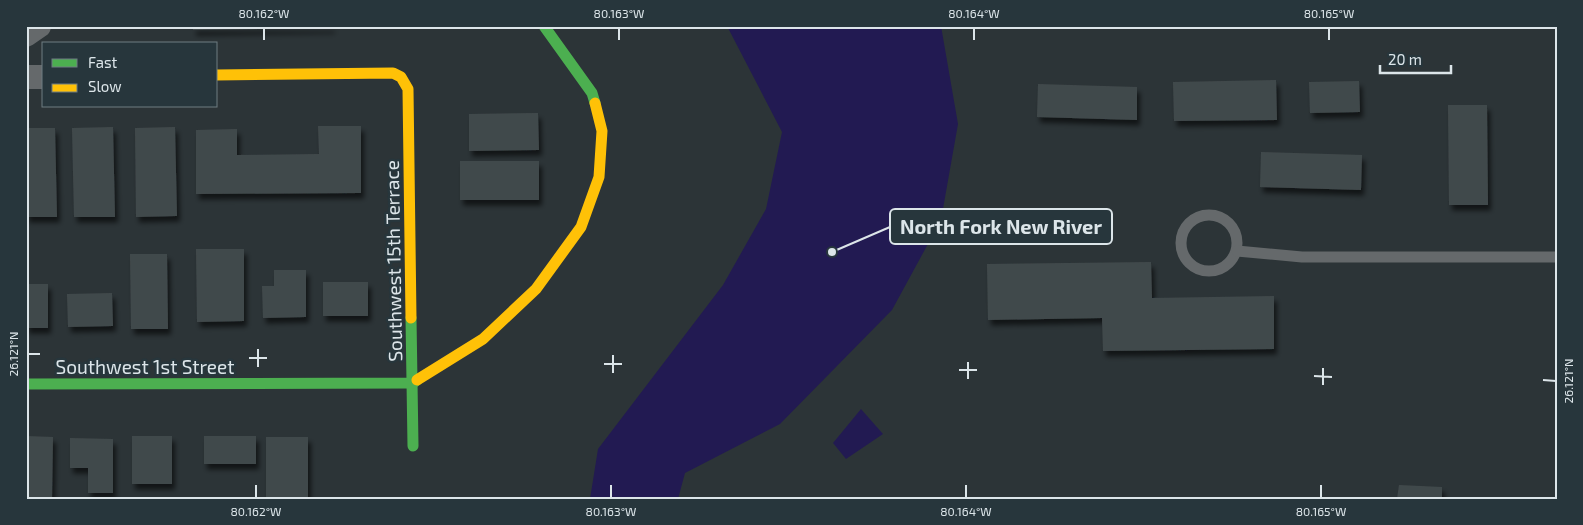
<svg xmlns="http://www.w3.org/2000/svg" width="1583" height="525" font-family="'Exo 2',sans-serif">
	<defs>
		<filter id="shadow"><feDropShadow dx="3" dy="5.5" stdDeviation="2.5" flood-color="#0009"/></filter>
	</defs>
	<rect width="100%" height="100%" fill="#2c3437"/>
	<g fill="#221a52">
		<polygon points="727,26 941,26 958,124 941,220 892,310 780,424 685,473 678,499 590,499 598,449 723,285 766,209 782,132"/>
		<polygon points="861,409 883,434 846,459 833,443"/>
	</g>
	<g fill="#41494b" filter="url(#shadow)">
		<polygon points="193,26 332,26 332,28 193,30"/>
		<polygon points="1276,80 1277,120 1174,121 1173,82"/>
		<polygon points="1359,81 1360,112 1310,113 1309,82"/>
		<polygon points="1038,84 1137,87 1137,120 1037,117"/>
		<polygon points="1448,105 1487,105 1488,205 1449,205"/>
		<polygon points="538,113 539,150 469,151 469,114"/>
		<polygon points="318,126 361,126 361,193 196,194 196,130 237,129 237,155 319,154"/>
		<polygon points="113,127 115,217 74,217 72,128"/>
		<polygon points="175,127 177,216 136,217 135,128"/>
		<polygon points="26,128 55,128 57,217 26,217"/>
		<polygon points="1261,152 1362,155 1361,190 1260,187"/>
		<rect x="460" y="161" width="79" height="39"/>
		<polygon points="196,249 244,249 244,321 197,322"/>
		<polygon points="130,254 167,254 168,329 131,329"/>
		<polygon points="1151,262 1152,298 1274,296 1274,349 1103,351 1102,318 988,320 987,264"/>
		<polygon points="274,270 306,270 306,317 263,318 262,286 274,286"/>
		<rect x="323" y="282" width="45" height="34"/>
		<rect x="26" y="284" width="22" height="44"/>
		<polygon points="112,293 113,326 68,327 67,294"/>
		<polygon points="26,436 53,437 52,499 26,499"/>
		<rect x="132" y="436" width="40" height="48"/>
		<rect x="204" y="436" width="52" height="28"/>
		<rect x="266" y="437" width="42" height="62"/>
		<polygon points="70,438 113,439 113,493 88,493 88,468 70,468"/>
		<polygon points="1399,485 1442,487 1442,499 1397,499"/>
	</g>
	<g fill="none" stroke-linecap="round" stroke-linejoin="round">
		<g stroke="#65696b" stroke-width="11">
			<circle cx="1209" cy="243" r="28"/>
			<polyline points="1237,251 1302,257 1557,257"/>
		</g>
		<g stroke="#65696b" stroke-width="24">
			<polyline points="26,35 39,26"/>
			<polyline points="26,77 44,77"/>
		</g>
		<g stroke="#4caf50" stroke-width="11">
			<polyline points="544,26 592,93 595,103"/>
			<polyline points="411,318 413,446"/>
			<polyline points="26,384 413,383 417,380"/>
		</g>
		<g stroke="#ffc107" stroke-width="11">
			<polyline points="216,75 393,73 401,77 408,89 411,318"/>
			<polyline points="417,380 483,339 536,289 581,227 599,177 602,131 595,103"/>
		</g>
	</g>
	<path fill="none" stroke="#dce5e9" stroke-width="2" d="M264,40V28M619,40V28M974,40V28M1329,40V28M28,354H40M249,358H267M604,364H622M258,367V349M959,370H977M613,373V355M1314,376L1332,377M968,379V362M1543,380L1556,381M1323,385V368M256,498V485M611,498V485M966,498V485M1321,498V485"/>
	<g text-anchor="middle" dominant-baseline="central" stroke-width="5" stroke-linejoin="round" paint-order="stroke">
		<g font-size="19" fill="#dce5e9" stroke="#27363c">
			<text transform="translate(393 261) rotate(-91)">Southwest 15th Terrace</text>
			<text x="145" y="366">Southwest 1st Street</text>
		</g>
	</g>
	<path fill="none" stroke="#dce5e9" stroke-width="2" d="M832 252L890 227"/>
	<circle fill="#dce5e9" stroke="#27363c" stroke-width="2" cx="832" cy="252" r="5"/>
	<rect fill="#27363c" stroke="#dce5e9" stroke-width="2" x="890" y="209" width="222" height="35" rx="5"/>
	<g font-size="20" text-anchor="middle" font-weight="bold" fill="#dce5e9">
		<text x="1001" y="234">North Fork New River</text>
	</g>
	<rect width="1583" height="525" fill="none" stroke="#27363c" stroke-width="55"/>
	<rect x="42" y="42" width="175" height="65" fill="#27363c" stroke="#6f7c81"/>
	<rect x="52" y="59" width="25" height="8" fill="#4caf50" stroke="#6f7c81"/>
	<text x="88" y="68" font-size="15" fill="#dce5e9">Fast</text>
	<rect x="52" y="84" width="25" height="8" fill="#ffc107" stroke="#6f7c81"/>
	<text x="88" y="92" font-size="15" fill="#dce5e9">Slow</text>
	<path d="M1380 65v8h71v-8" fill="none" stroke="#dce5e9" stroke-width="2.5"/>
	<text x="1388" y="65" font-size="15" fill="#dce5e9" stroke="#27363c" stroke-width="4" paint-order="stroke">20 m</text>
	<rect x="28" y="28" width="1528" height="470" fill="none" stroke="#dce5e9" stroke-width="2"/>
	<g font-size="12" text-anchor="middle" fill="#dce5e9">
		<text x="264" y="18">80.162°W</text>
		<text x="619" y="18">80.163°W</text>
		<text x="974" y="18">80.164°W</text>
		<text x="1329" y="18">80.165°W</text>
		<text transform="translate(14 354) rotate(-90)" y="4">26.121°N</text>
		<text transform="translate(1569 381) rotate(-90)" y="4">26.121°N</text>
		<text x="256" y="516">80.162°W</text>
		<text x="611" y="516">80.163°W</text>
		<text x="966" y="516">80.164°W</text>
		<text x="1321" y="516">80.165°W</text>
	</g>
</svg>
